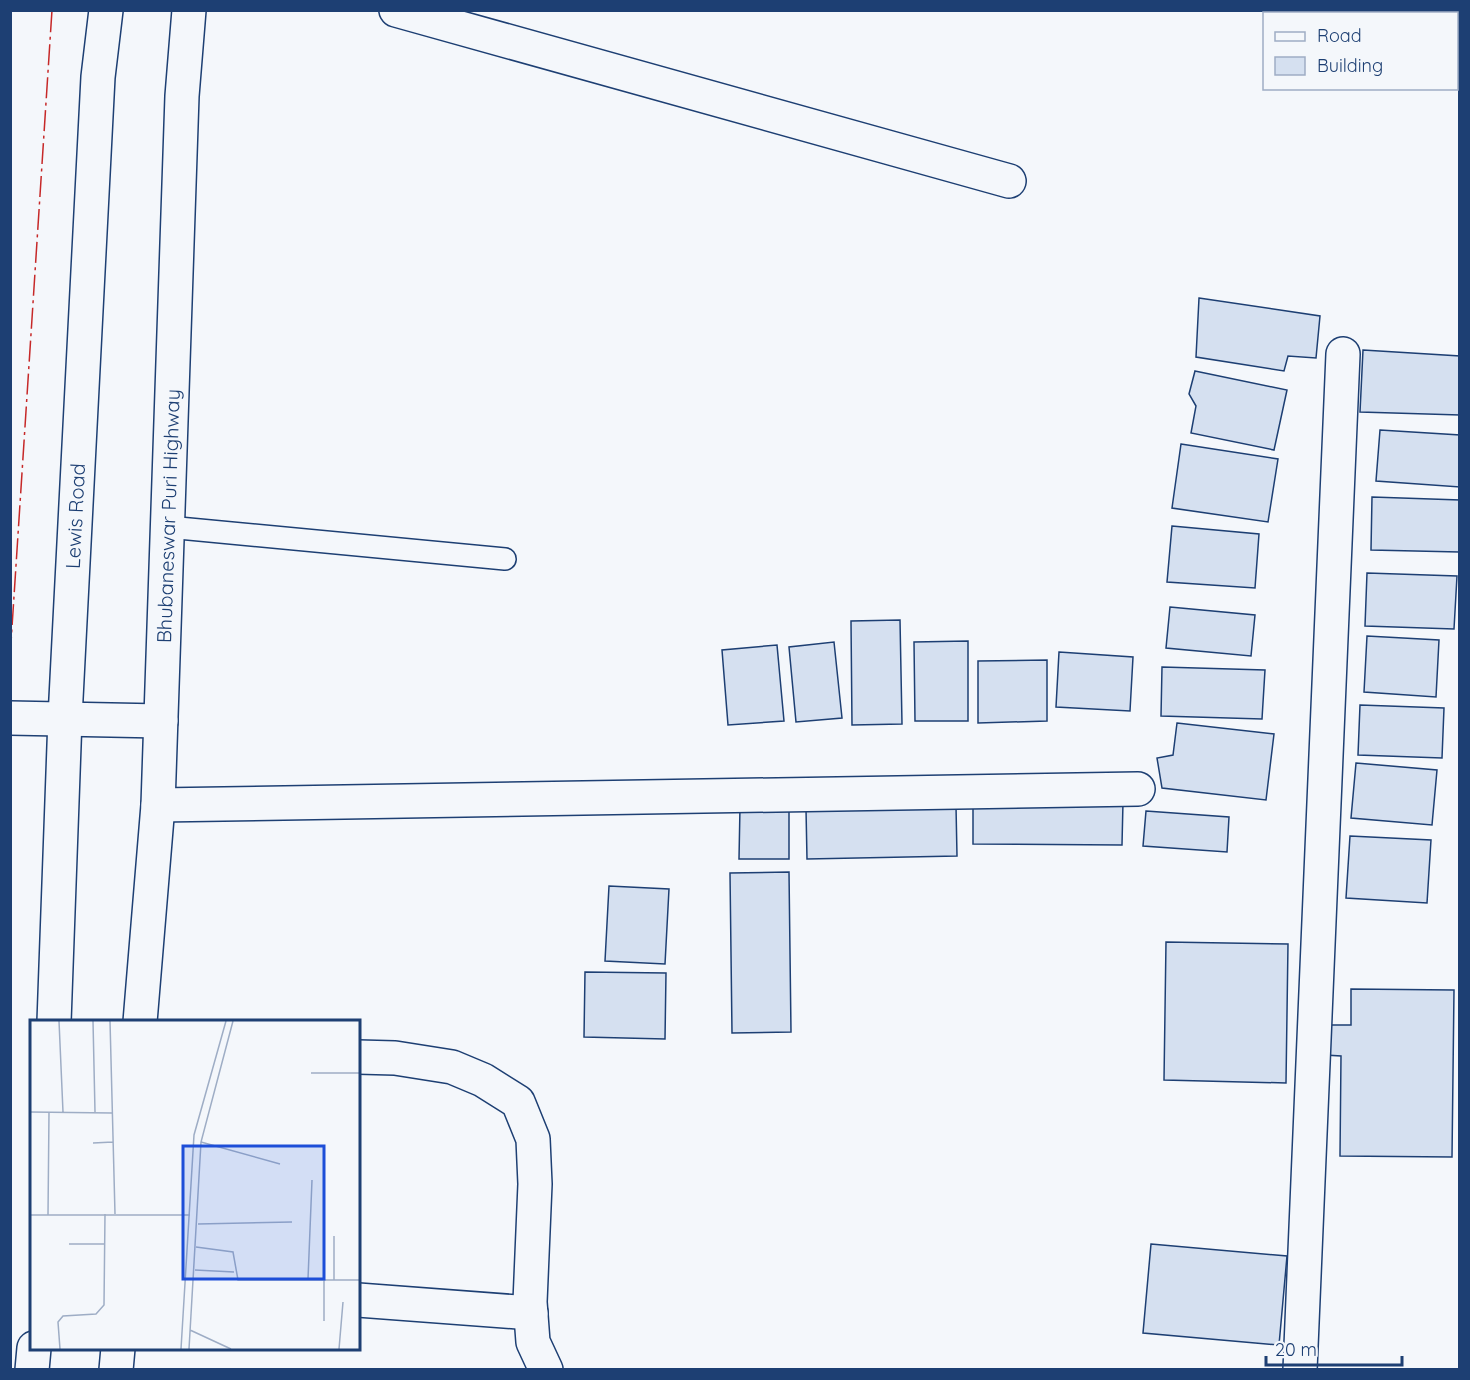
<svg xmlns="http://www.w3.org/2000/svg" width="1470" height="1380" font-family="Quicksand,sans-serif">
	<rect width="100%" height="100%" fill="#f4f7fb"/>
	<g fill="#d5e0f0" stroke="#1d3f73" stroke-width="1.5">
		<polygon points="1199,298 1320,316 1316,358 1288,356 1284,371 1196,357"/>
		<polygon points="1363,350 1460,356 1460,415 1360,412"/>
		<polygon points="1195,371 1287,390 1274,450 1191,433 1196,406 1189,394"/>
		<polygon points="1380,430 1460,435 1460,487 1376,481"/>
		<polygon points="1181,444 1278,459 1268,522 1172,508"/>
		<polygon points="1372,497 1460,500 1459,552 1371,550"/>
		<polygon points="1172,526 1259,534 1255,588 1167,582"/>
		<polygon points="1367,573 1457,576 1454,629 1365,626"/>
		<polygon points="1170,607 1255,615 1251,656 1166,648"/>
		<polygon points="900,620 902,724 852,725 851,621"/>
		<polygon points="1367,636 1439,640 1436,697 1364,692"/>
		<polygon points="968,641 968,721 915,721 914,642"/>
		<polygon points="834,642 842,718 796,722 789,647"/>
		<polygon points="777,645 784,721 728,725 722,650"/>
		<polygon points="1059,652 1133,657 1130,711 1056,707"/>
		<polygon points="1047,660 1047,721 978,723 978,661"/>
		<polygon points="1162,667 1265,670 1262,719 1161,716"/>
		<polygon points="1360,705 1444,708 1442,758 1358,755"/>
		<polygon points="1177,723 1274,734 1266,800 1162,788 1157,758 1173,755"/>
		<polygon points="1356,763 1437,770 1432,825 1351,818"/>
		<polygon points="973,801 1123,802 1122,845 973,844"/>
		<polygon points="956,806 957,856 807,859 806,809"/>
		<polygon points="740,807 789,808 789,859 739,859"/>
		<polygon points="1146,811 1229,817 1227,852 1143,846"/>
		<polygon points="1350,836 1431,840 1427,903 1346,898"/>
		<polygon points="789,872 791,1032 732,1033 730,873"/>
		<polygon points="609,886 669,889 665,964 605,961"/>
		<polygon points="1166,942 1288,944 1286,1083 1164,1080"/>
		<polygon points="585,972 666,973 665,1039 584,1037"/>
		<polygon points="1351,989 1454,990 1452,1157 1340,1156 1341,1056 1325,1055 1325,1025 1351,1025"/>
		<polygon points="1151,1244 1287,1256 1279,1345 1143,1333"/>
	</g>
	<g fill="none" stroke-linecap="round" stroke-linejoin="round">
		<defs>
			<polyline id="lane" points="168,527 505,559"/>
			<g id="street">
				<polyline points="396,10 1009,181"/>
				<polyline points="10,718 161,721"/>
				<polyline points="158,805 1138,789"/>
				<polyline points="358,1057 395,1058 452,1067 483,1080 518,1102 533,1139 535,1184 530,1302 533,1342 546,1370"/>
				<polyline points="358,1300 531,1313"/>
				<polyline points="1300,1370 1343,354"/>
			</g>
			<g id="highway">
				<polyline points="54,1022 65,718 98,77 106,10"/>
				<polyline points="140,1022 158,805 182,96 189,10"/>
				<polyline points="32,1370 34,1348"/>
				<polyline points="116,1370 118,1348"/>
			</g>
		</defs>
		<use href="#lane" stroke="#1d3f73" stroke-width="24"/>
		<use href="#street" stroke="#1d3f73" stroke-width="36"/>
		<use href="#highway" stroke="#1d3f73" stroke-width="36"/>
		<use href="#lane" stroke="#f4f7fb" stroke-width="21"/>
		<use href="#street" stroke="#f4f7fb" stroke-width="33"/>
		<use href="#highway" stroke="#f4f7fb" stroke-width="33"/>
		<polyline stroke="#c62828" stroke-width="1.5" stroke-dasharray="21 4.5 3 4.5" stroke-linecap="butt" points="10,658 52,10"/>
	</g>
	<g text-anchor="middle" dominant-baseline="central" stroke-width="4.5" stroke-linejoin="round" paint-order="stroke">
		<g font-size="20" fill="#1d3f73" stroke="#f4f7fb">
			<text transform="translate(75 516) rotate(-87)">Lewis Road</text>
			<text transform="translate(168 516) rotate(-88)">Bhubaneswar Puri Highway</text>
		</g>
	</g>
	<g transform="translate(30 1020)">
		<rect width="330" height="330" fill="#f4f7fb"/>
		<path fill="none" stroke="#9eadc5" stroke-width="1.5" d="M29,1L33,92M63,1L65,92M80,1L85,194M281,53H330M0,92L82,93M171,122L250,144M63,123L83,122M0,195H160M18,195L19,92M168,204L262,202M39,224H75M166,227L203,232L208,260H330M165,250L204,252M278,259L282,160M304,260V216M294,301V260M160,310L201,329M30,329L28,302L33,296L66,294L74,285L75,194M151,329L164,115L196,1M159,329L171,122L203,1M309,329L313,282"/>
		<path fill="#1d4ed8" fill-opacity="0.15" stroke="#1d4ed8" stroke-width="3" d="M153,126H294V259H153Z"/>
		<rect width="330" height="330" fill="none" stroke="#1d3f73" stroke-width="3"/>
	</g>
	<rect width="1470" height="1380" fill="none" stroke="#1d3f73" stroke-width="24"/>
	<rect x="1263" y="12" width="195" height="78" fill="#f4f7fb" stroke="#9eadc5" stroke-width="1.5"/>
	<rect x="1275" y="32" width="30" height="9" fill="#f4f7fb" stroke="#9eadc5" stroke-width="1.5"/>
	<text x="1317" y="42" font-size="18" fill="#1d3f73">Road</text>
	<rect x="1275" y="57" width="30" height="18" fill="#d5e0f0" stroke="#9eadc5" stroke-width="1.5"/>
	<text x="1317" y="72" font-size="18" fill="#1d3f73">Building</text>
	<path d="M1266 1356v9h136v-9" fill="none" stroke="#1d3f73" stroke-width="3"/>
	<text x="1275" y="1356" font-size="18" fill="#1d3f73" stroke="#f4f7fb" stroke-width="4.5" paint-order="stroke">20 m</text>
</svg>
